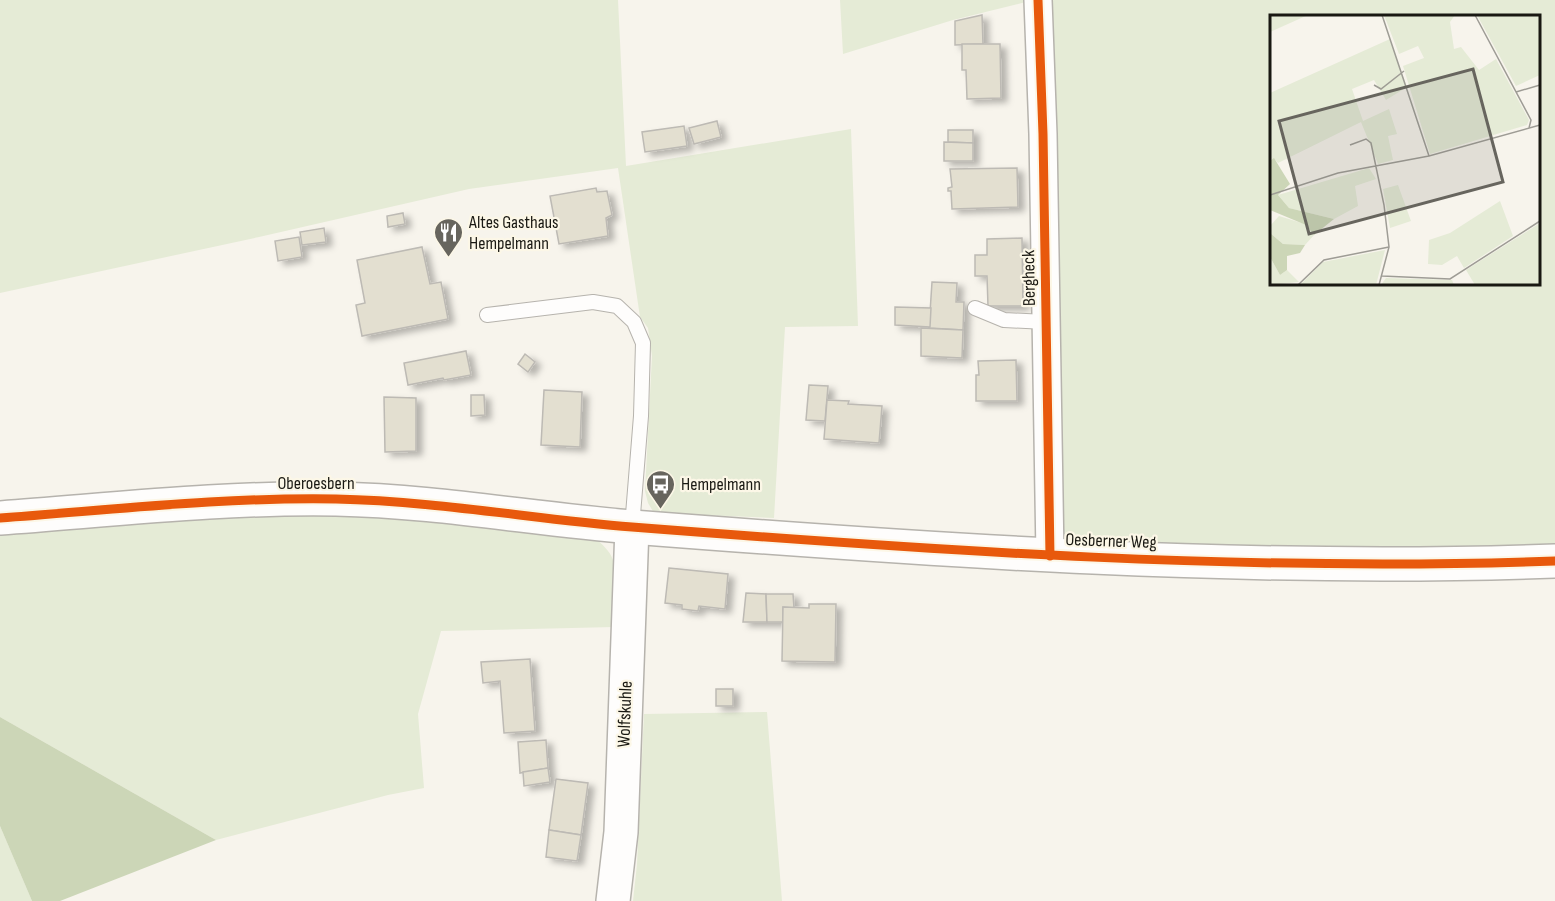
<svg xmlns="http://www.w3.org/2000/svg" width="1555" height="901" font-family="'Sofia Sans Condensed',sans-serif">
	<defs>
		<filter id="shadow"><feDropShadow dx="6" dy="4" stdDeviation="3" flood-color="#0004"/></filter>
	</defs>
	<rect width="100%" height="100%" fill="#f7f4ec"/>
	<g fill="#e5ebd6" fill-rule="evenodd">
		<polygon points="0,0 618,0 626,166 851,129 858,326 785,327 774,518 654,513 648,503 645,491 652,356 648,328 640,317 618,168 469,189 259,237 0,293"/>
		<polygon points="840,0 1026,0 1026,2 953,20 843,54"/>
		<path d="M1048,0H1555V554L1060,548ZM1272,16H1538V284H1272Z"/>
		<path d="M293,514L404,517L595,538C602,544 610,551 613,560C619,578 614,608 614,627L441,631L418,714L424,788L388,795L216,840L0,717V532Z"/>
		<polygon points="767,712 782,901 633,901 637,864 644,714"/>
		<polygon points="0,826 32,901 0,901"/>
	</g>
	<polygon fill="#ccd6b7" points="0,717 216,840 60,901 32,901 0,826"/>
	<g fill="#e3dfd0" stroke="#bdbab4" stroke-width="1.5" filter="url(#shadow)">
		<polygon points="982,15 983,44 955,45 955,21"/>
		<polygon points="962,44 1000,44 1001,98 967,99 966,70 962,70"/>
		<polygon points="717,121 721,137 694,144 689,128"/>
		<polygon points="684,126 687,146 645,152 642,132"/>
		<polygon points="948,130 973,130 973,143 948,142"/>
		<polygon points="944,142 973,143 973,161 944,161"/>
		<polygon points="1017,168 1018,207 952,209 951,191 948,191 948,188 952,187 950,169"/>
		<polygon points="596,188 597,192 607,191 612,215 606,218 608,236 559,244 550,196"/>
		<polygon points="403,213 405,224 388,227 387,216"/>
		<polygon points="324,228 326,242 302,245 300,232"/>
		<polygon points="299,237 302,257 278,261 275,241"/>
		<polygon points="1022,238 1023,306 988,306 987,276 975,276 975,255 987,255 987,239"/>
		<polygon points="422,247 430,284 441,282 448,319 362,336 356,305 365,303 357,260"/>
		<polygon points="932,282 957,283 956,302 964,302 963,330 929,328"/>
		<polygon points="895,307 931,308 930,327 895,325"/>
		<polygon points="921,328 963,330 962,358 921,356"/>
		<polygon points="466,351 471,375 444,380 443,378 408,385 404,363"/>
		<polygon points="525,354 535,362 528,372 518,364"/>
		<polygon points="1016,360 1017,401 976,401 976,375 979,375 978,361"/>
		<polygon points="809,385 828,386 825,421 806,420"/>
		<polygon points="544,390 582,392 580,447 541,445"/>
		<polygon points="471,395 484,395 485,415 471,416"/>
		<polygon points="384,397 416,398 416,451 385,452"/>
		<polygon points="827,400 849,401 848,404 882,406 879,443 824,439"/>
		<polygon points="669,568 728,574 725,609 699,606 698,611 682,609 682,605 665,603"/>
		<polygon points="746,593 766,594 767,622 743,622"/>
		<polygon points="766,594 793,594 794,608 783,607 783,622 767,622"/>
		<polygon points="809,604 836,604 835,662 782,661 783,607 809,608"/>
		<polygon points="530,659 535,731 504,733 500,681 483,683 481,662"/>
		<rect x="716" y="689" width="17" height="17"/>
		<polygon points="546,740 548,768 520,773 518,742"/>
		<polygon points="548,768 550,782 524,786 523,772"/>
		<polygon points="556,779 588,783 581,835 549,830"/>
		<polygon points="549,830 581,835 577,861 546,857"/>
	</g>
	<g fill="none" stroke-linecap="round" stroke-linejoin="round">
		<defs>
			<g id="service">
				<polyline points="975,308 1004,320 1046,322"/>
				<polyline points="487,315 593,302 617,306 634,322 643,343 641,416 632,527"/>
			</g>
			<polyline id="minor" points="1038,0 1043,134 1050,556"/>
			<g id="tertiary">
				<path d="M0,518C111,510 224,497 336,499C435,501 534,519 632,527C939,551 1247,572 1555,561"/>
				<polyline points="613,901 621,832 632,527"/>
			</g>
		</defs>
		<use href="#service" stroke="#b6b3ad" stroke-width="16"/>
		<use href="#minor" stroke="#b6b3ad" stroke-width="30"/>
		<use href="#tertiary" stroke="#b6b3ad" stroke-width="36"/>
		<use href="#service" stroke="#fefdfc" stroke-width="14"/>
		<use href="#minor" stroke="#fefdfc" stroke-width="27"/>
		<use href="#tertiary" stroke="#fefdfc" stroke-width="33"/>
		<defs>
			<g id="cycleway">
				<polyline points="1038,0 1043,134 1050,556"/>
				<path d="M0,518C111,510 224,497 336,499C435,501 534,519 632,527C939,551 1247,572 1555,561"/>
			</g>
		</defs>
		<use href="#cycleway" stroke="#fcf7e7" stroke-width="13"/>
		<use href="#cycleway" stroke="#e8590c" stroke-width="9"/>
	</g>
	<defs>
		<symbol id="restaurant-pin" viewBox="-11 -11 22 30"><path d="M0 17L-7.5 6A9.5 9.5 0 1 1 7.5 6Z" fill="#67655e" stroke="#fcf7e7"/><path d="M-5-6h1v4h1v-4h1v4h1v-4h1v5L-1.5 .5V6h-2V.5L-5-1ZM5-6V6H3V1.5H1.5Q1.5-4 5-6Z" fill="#fff"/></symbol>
		<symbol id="bus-pin" viewBox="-11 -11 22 30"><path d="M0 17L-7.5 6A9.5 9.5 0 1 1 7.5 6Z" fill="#67655e" stroke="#fcf7e7"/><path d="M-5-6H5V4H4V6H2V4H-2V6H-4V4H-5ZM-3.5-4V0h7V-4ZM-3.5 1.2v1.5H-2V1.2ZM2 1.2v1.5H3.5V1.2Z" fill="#fff"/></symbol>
	</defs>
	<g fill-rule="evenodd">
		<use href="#restaurant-pin" x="432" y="216" width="33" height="45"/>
		<use href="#bus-pin" x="644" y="468" width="33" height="45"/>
	</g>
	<g text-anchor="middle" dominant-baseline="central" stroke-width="4.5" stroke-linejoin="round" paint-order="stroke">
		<g font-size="18" fill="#191812" stroke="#fcf7e7" text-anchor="start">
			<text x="469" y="222">Altes Gasthaus<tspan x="469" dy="21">Hempelmann</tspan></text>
			<text x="681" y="484">Hempelmann</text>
		</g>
		<g font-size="18" fill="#191812" stroke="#fcf7e7">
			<text transform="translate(1029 278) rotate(-91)">Bergheck</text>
			<text x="316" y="483">Oberoesbern</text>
			<text transform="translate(1111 541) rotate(2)">Oesberner Weg</text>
			<text transform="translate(625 714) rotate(-88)">Wolfskuhle</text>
		</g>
	</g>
	<g transform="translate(1270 15)">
		<rect width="270" height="270" fill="#f7f4ec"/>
		<path d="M0,0H38L0,17ZM114,0H185L180,7L184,34L191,32L209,55L226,44L259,105L257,110L160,139L133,51L154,43L148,31L129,39ZM207,0H270V60L246,71ZM120,24L137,72L116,85L104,65L82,74L93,106L119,94L127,119L118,121L123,145L108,149L91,107L8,148L4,144L0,146V78ZM99,153L106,164L85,171L88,191L64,204L19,193L8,180ZM128,170L141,206L120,213L113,174ZM230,186L243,221L194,253L187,241L172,250L158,249L159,225L180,218ZM9,201L35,209L44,220L35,230L13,229L0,218V211ZM270,208V270H205L196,255ZM115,235L106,270H30L53,247ZM0,242L10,260L17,255L29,267L0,270ZM116,263L182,265L184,270H111Z" fill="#e5ebd6"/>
		<path d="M4,143L20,169L8,180L19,193L64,204L44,220L36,210L0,195V146ZM0,218L13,229L35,230L30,238L17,241V255L10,260L0,242Z" fill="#ccd6b7"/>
		<path fill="none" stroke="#9e9c95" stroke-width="1.5" d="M112,0L159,141M205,0L261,105L259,113M104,70L111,74L134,56M246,77L270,70M80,130L96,124L101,128L114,190L119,232L109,270M0,180L68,158L159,141L270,110M112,261L180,264L270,206M28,270L54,245L119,232"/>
		<path fill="#67655e" fill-opacity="0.15" stroke="#67655e" stroke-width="3" d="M203,54L233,167L39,219L9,106Z"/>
		<rect width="270" height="270" fill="none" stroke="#191812" stroke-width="3"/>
	</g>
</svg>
